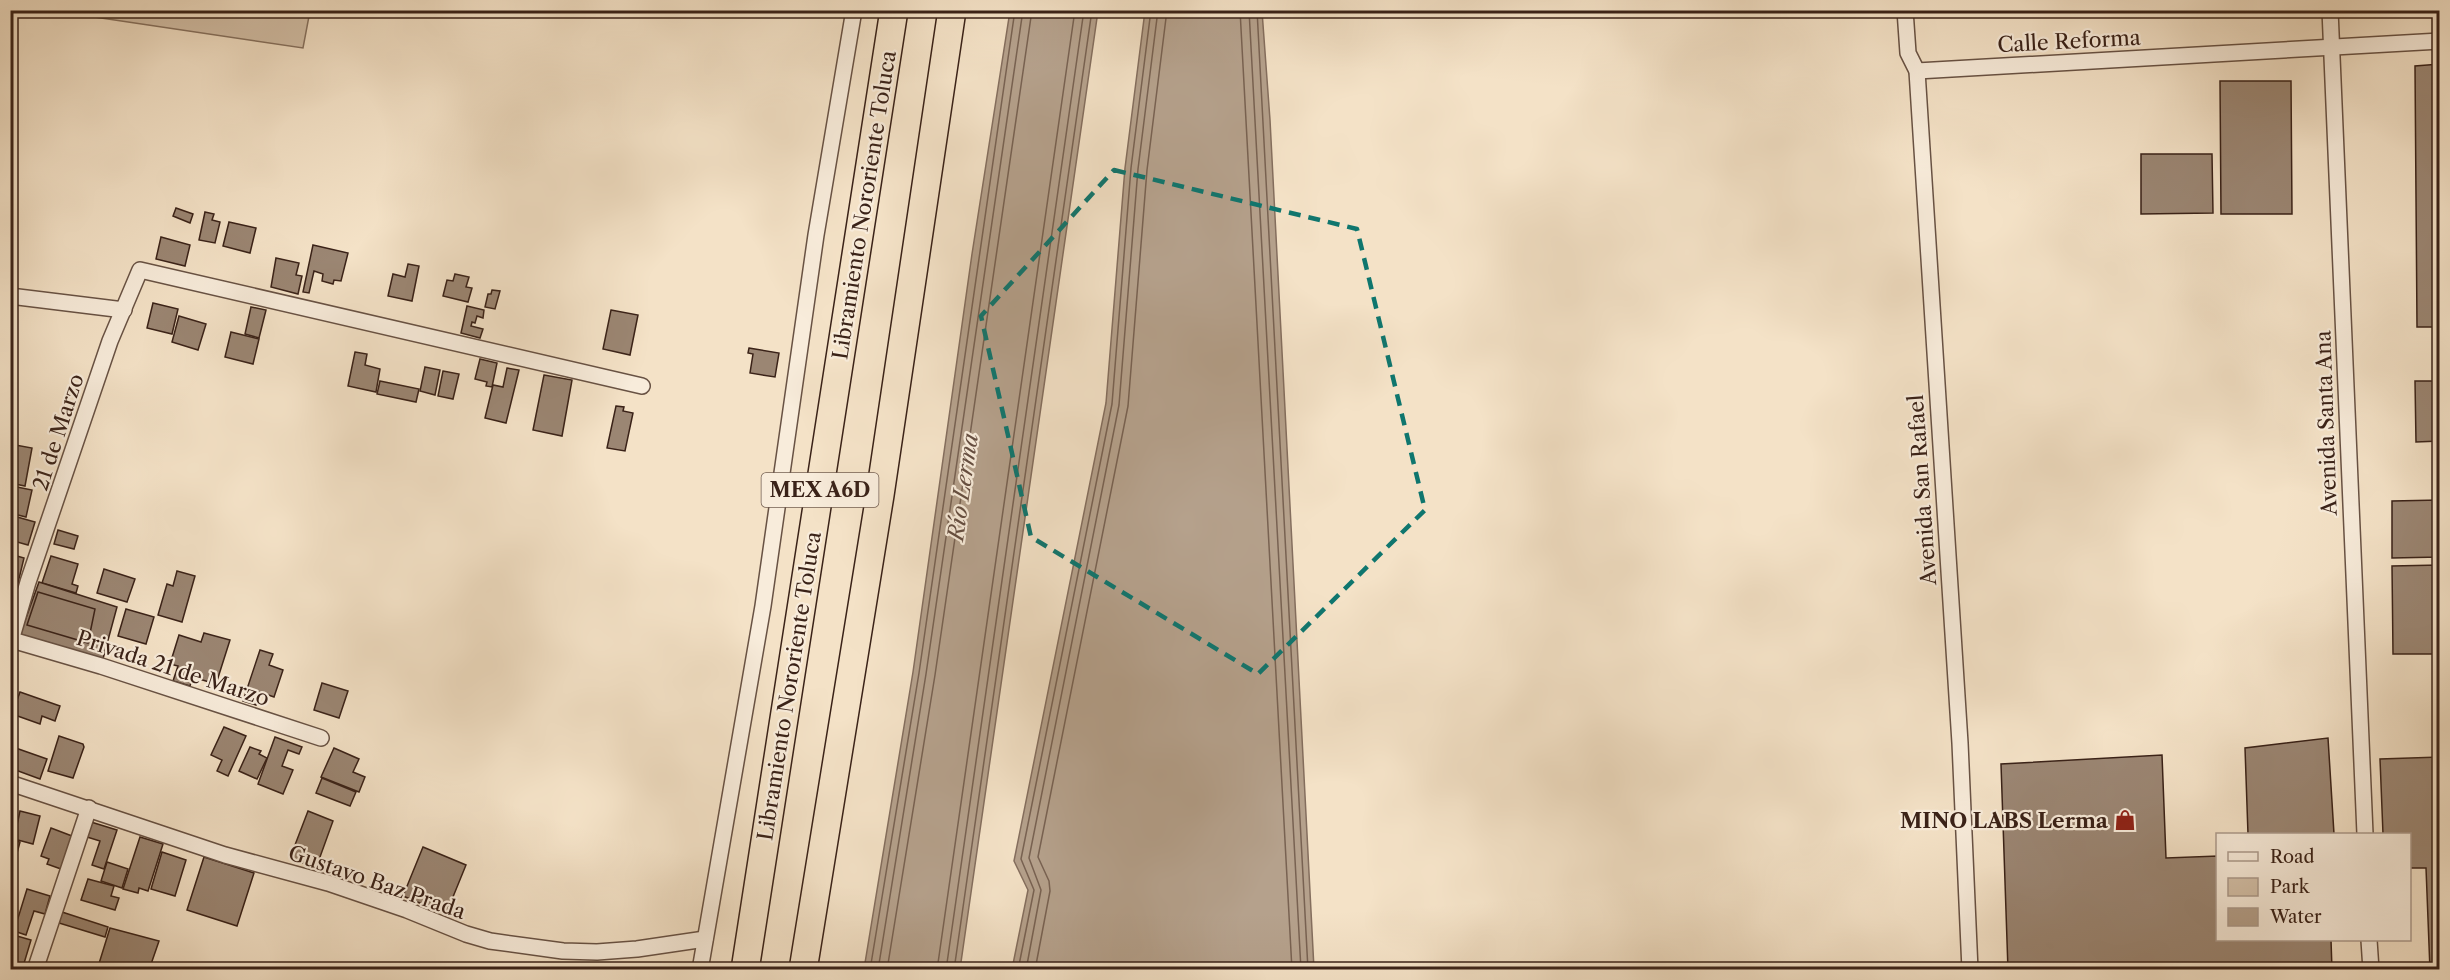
<svg xmlns="http://www.w3.org/2000/svg" width="2450" height="980" font-family="'Libre Caslon Text',serif">
	<rect width="100%" height="100%" fill="#f4e2c7"/>
	<filter id="stains"><feTurbulence type="fractalNoise" baseFrequency=".00333" numOctaves="4"/><feColorMatrix values="0 0 0 0 .2 0 0 0 0 .09 0 0 0 0 .02 0 0 0 .5 -.17"/></filter>
	<radialGradient id="worn" r=".72"><stop offset=".6" stop-color="#630" stop-opacity="0"/><stop offset="1" stop-color="#630" stop-opacity=".3"/></radialGradient>
	<polygon fill="#d4c1a9" stroke="#877260" stroke-width="1.5" points="54,11 310,10 310,11 303,48"/>
	<g fill="#b5a18c" stroke="#846e5e" stroke-width="1.5">
		<polygon points="1010,11 1098,11 960,969 864,969 913,672 972,254"/>
		<polygon points="1145,11 1262,11 1270,120 1314,969 1012,969 1028,890 1014,861 1106,403 1125,168"/>
	</g>
	<g fill="none" stroke-linecap="round" stroke-linejoin="round">
		<g stroke="#786252" stroke-width="1.5">
			<polyline points="1240,10 1292,970"/>
			<polyline points="1249,10 1301,970"/>
			<polyline points="1257,10 1308,970"/>
			<polyline points="870,970 919,673 1015,10"/>
			<polyline points="878,970 926,674 1023,10"/>
			<polyline points="887,970 935,675 1032,10"/>
			<polyline points="937,970 1075,10"/>
			<polyline points="946,970 1084,10"/>
			<polyline points="954,970 1092,10"/>
			<polyline points="1018,970 1034,890 1021,859 1112,404 1131,168 1151,10"/>
			<polyline points="1026,970 1041,890 1029,858 1119,405 1138,169 1158,10"/>
			<polyline points="1035,970 1050,891 1049,881 1038,857 1128,406 1147,170 1167,10"/>
		</g>
		<polyline stroke="#846e5e" stroke-width="5" points="448,970 448,968"/>
	</g>
	<g fill="#9b8673" stroke="#3a2218" stroke-width="1.5">
		<polygon points="2440,64 2440,327 2417,327 2415,66"/>
		<polygon points="2220,81 2291,81 2292,214 2221,214"/>
		<polygon points="2141,154 2212,154 2213,213 2141,214"/>
		<polygon points="176,208 193,214 190,223 173,216"/>
		<polygon points="205,212 214,214 212,220 220,222 215,243 199,240"/>
		<polygon points="229,222 256,228 250,253 223,246"/>
		<polygon points="161,237 190,245 185,266 156,259"/>
		<polygon points="313,245 348,253 341,281 334,280 333,284 322,281 323,274 314,271 309,293 303,292"/>
		<polygon points="276,258 299,263 296,275 302,276 298,294 271,287"/>
		<polygon points="408,264 419,266 412,301 388,296 393,274 405,277"/>
		<polygon points="455,274 469,277 466,287 472,288 468,302 443,296 447,280 453,281"/>
		<polygon points="492,290 500,291 495,309 485,307 488,294 491,294"/>
		<polygon points="153,303 178,309 172,334 147,328"/>
		<polygon points="467,306 484,310 483,318 477,316 475,323 472,322 471,326 483,329 480,338 461,333"/>
		<polygon points="251,307 266,310 259,338 245,334"/>
		<polygon points="611,310 638,315 630,355 603,349"/>
		<polygon points="179,316 206,324 198,350 172,342"/>
		<polygon points="231,332 259,339 253,364 225,357"/>
		<polygon points="749,348 779,353 775,377 750,373 753,354 748,353"/>
		<polygon points="355,352 367,354 365,365 380,369 376,392 348,386"/>
		<polygon points="480,359 497,363 492,387 486,386 487,382 475,379"/>
		<polygon points="425,367 440,370 435,395 420,391"/>
		<polygon points="507,368 519,370 506,423 485,418 493,385 503,387"/>
		<polygon points="443,371 459,374 453,399 438,396"/>
		<polygon points="544,375 572,380 562,436 533,430"/>
		<polygon points="380,381 419,389 416,402 377,394"/>
		<polygon points="2415,381 2440,381 2440,441 2416,442"/>
		<polygon points="616,406 624,407 623,411 633,413 625,451 607,448"/>
		<polygon points="10,444 32,448 25,486 10,483"/>
		<polygon points="17,487 32,490 26,517 10,513"/>
		<polygon points="2440,500 2440,557 2392,558 2392,501"/>
		<polygon points="10,515 35,522 28,545 10,540"/>
		<polygon points="58,530 78,536 74,549 54,544"/>
		<polygon points="10,554 24,558 17,587 10,585"/>
		<polygon points="51,556 78,564 72,584 78,586 76,593 42,583"/>
		<polygon points="2440,565 2440,654 2393,654 2392,566"/>
		<polygon points="104,569 135,579 127,602 97,593"/>
		<polygon points="177,571 195,576 182,622 158,615 167,584 173,586"/>
		<polygon points="39,582 117,607 101,666 18,640"/>
		<polygon points="38,592 95,609 88,643 27,625"/>
		<polygon points="126,609 154,617 146,644 118,636"/>
		<polygon points="204,633 230,640 216,684 199,679 200,673 194,672 190,686 173,681 178,666 170,664 179,635 201,642"/>
		<polygon points="260,650 273,654 269,665 283,670 274,697 260,692 256,705 243,701"/>
		<polygon points="322,683 348,691 339,718 314,710"/>
		<polygon points="20,692 60,706 55,721 42,716 40,724 12,714"/>
		<polygon points="224,727 246,736 228,776 217,771 222,760 211,755"/>
		<polygon points="59,736 83,744 84,747 73,778 48,771"/>
		<polygon points="275,737 302,747 299,754 288,750 282,766 293,770 283,794 258,784"/>
		<polygon points="2328,738 2334,834 2248,834 2245,748"/>
		<polygon points="10,746 47,759 40,779 10,768"/>
		<polygon points="250,747 261,751 259,754 267,758 257,779 239,771"/>
		<polygon points="334,748 359,759 353,772 365,777 359,792 321,777"/>
		<polygon points="2162,755 2166,858 2218,856 2218,940 2331,940 2332,970 2008,970 2001,764"/>
		<polygon points="2440,757 2440,970 2430,970 2426,868 2410,868 2410,834 2383,834 2380,759"/>
		<polygon points="322,778 356,792 350,806 316,793"/>
		<polygon points="20,811 40,816 33,844 14,839"/>
		<polygon points="308,811 333,821 316,868 290,858"/>
		<polygon points="10,819 17,821 11,840 20,842 17,853 10,851"/>
		<polygon points="91,822 117,830 104,869 92,865 100,841 87,837"/>
		<polygon points="51,828 72,836 61,869 47,864 49,859 41,856"/>
		<polygon points="140,837 163,844 148,891 139,888 138,893 123,889"/>
		<polygon points="423,847 466,865 446,914 403,896"/>
		<polygon points="162,852 186,860 175,896 151,889"/>
		<polygon points="204,857 254,873 237,926 187,910"/>
		<polygon points="107,862 128,869 122,888 101,881"/>
		<polygon points="88,879 114,886 111,896 119,898 115,910 81,900"/>
		<polygon points="27,889 50,896 45,914 34,911 26,935 14,931"/>
		<polygon points="62,912 108,927 105,937 59,923"/>
		<polygon points="110,928 159,941 149,970 97,970"/>
		<polygon points="10,934 31,940 22,970 10,970"/>
	</g>
	<g fill="none" stroke-linecap="round" stroke-linejoin="round">
		<defs>
			<g id="street">
				<polyline points="1905,10 1908,53 1917,71 1960,743 1970,970"/>
				<polyline points="2330,10 2365,834"/>
				<polyline points="1917,71 2440,41"/>
				<polyline points="10,296 124,310"/>
				<polyline points="12,640 101,666 321,738"/>
				<polyline points="10,644 28,582 110,341 140,270 642,386"/>
				<polyline points="10,783 225,855 328,883 407,910 466,934 490,941 563,951 597,952 637,949 705,939"/>
				<polyline points="2369,940 2371,970"/>
				<polyline points="35,970 89,808"/>
				<polyline points="700,970 763,606 816,235 854,10"/>
			</g>
			<g id="highway">
				<polyline points="745,970 894,10"/>
				<polyline points="803,970 880,495 952,10"/>
			</g>
		</defs>
		<use href="#street" stroke="#685244" stroke-width="18"/>
		<use href="#highway" stroke="#3a2218" stroke-width="30"/>
		<use href="#street" stroke="#f8ecdb" stroke-width="15"/>
		<use href="#highway" stroke="#f4e2c7" stroke-width="27"/>
	</g>
	<path fill="none" stroke="#0f766e" stroke-width="4.5" stroke-dasharray="12 8" stroke-linejoin="round" d="M1114,170L1357,229L1425,510L1258,674L1031,537L981,316Z"/>
	<defs>
		<symbol id="shop-bare" viewBox="-9 -9 18 18"><path d="M-5-2.5h2.3a2.7 3.5 0 0 1 5.4 0H5L5.5 6h-11ZM-1.5-2.5h3a1.5 2.3 0 0 0-3 0Z" fill="#8f2418" stroke="#f8ecdb" stroke-width="2.5" paint-order="stroke"/></symbol>
	</defs>
	<g fill-rule="evenodd">
		<use href="#shop-bare" x="2110" y="805" width="30" height="30"/>
	</g>
	<g text-anchor="middle" dominant-baseline="central" stroke-width="4.5" stroke-linejoin="round" paint-order="stroke">
		<rect fill="#f8ecdb" stroke="#735f52" stroke-width="1.5" x="761.5" y="473" width="117" height="34" rx="4.5"/>
		<g font-size="20" font-weight="bold" fill="#3a2218">
			<text x="820" y="490">MEX A6D</text>
		</g>
		<g font-size="21" fill="#3a2218" stroke="#f8ecdb">
			<text transform="translate(2069 41) rotate(-3)">Calle Reforma</text>
			<text transform="translate(864 205) rotate(-81)">Libramiento Nororiente Toluca</text>
			<text transform="translate(2326 423) rotate(-92)">Avenida Santa Ana</text>
			<text transform="translate(58 432) rotate(-72)">21 de Marzo</text>
			<text transform="translate(1922 490) rotate(-94)">Avenida San Rafael</text>
			<text transform="translate(173 668) rotate(18)">Privada 21 de Marzo</text>
			<text transform="translate(789 686) rotate(-81)">Libramiento Nororiente Toluca</text>
			<text transform="translate(377 882) rotate(19)">Gustavo Baz Prada</text>
		</g>
		<g font-size="21" font-weight="bold" fill="#3a2218" stroke="#f8ecdb" text-anchor="end">
			<text x="2108" y="820">MINO LABS Lerma</text>
		</g>
		<g font-size="22" font-style="italic" fill="#654e41" stroke="#f8ecdb">
			<text transform="translate(963 487) rotate(-82)">Río Lerma</text>
		</g>
	</g>
	<rect width="2450" height="980" fill="none" stroke="#f4e2c7" stroke-width="36"/>
	<rect x="12" y="12" width="2426" height="956" fill="none" stroke="#3a2218" stroke-width="3"/>
	<rect x="18" y="18" width="2414" height="944" fill="none" stroke="#3a2218" stroke-width="1.5"/>
	<rect x="2216" y="833" width="195" height="108" fill="#f8ecdb" stroke="#ac9b8d" stroke-width="1.5"/>
	<rect x="2228" y="852" width="30" height="9" fill="#f8ecdb" stroke="#ac9b8d" stroke-width="1.5"/>
	<text x="2270" y="863" font-size="18" fill="#3a2218">Road</text>
	<rect x="2228" y="878" width="30" height="18" fill="#d4c1a9" stroke="#ac9b8d" stroke-width="1.5"/>
	<text x="2270" y="893" font-size="18" fill="#3a2218">Park</text>
	<rect x="2228" y="908" width="30" height="18" fill="#b5a18c" stroke="#ac9b8d" stroke-width="1.5"/>
	<text x="2270" y="923" font-size="18" fill="#3a2218">Water</text>
	<rect width="100%" height="100%" filter="url(#stains)"/>
	<rect width="100%" height="100%" fill="url(#worn)"/>
</svg>
